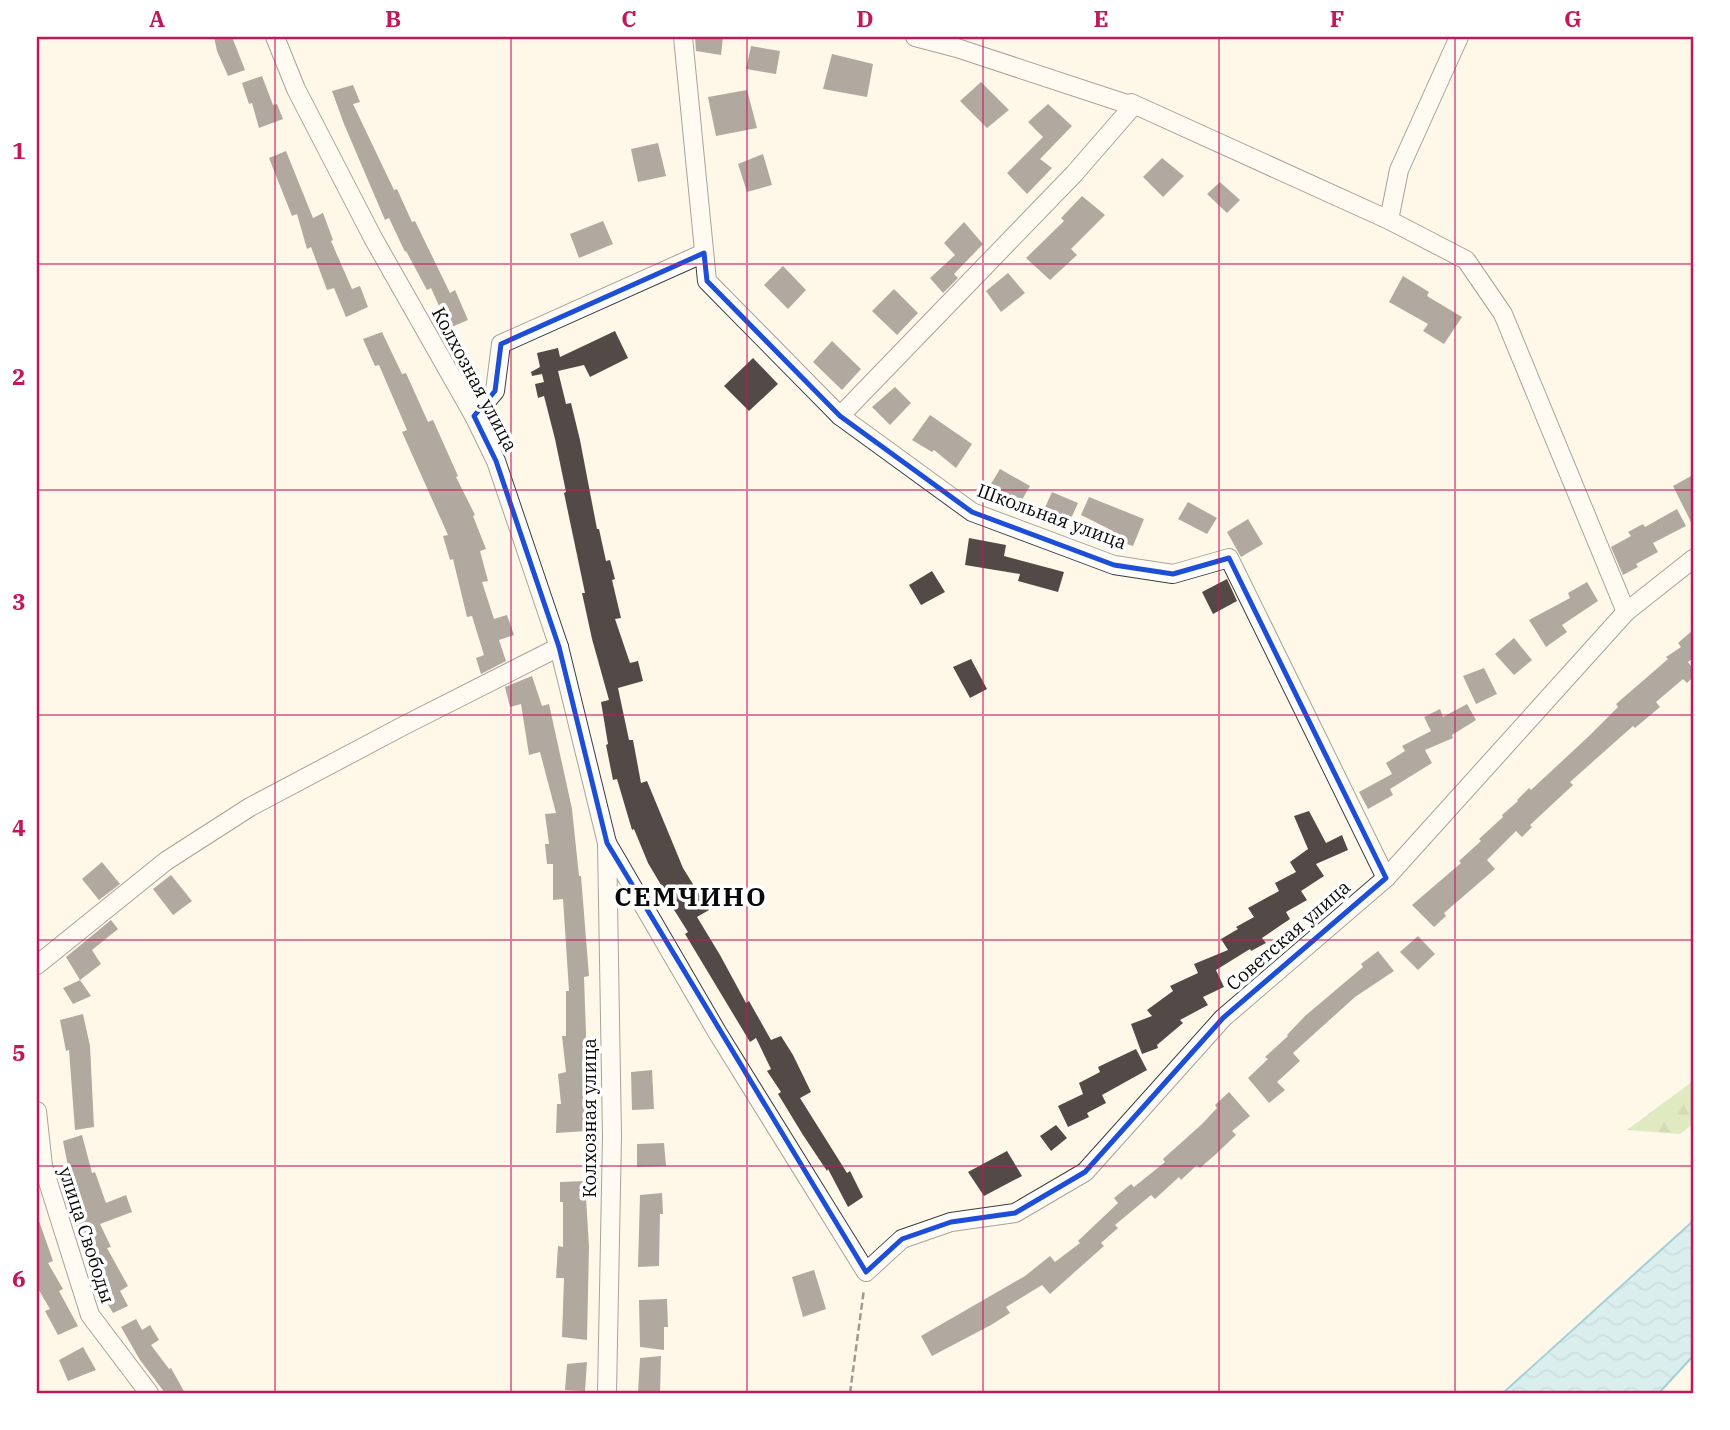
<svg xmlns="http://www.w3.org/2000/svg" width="1730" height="1430" font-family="'IBM Plex Serif',serif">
	<defs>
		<pattern id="forest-firs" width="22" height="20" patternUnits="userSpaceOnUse" patternTransform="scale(1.75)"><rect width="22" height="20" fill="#b9d992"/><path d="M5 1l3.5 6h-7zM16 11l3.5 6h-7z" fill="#9eb97d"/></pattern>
		<pattern id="water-waves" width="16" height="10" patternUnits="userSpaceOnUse" patternTransform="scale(1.75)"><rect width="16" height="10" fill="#ade2f6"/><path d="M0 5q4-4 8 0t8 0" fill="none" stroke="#94c1d2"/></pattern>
	</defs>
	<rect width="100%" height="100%" fill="#fff8e8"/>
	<polygon fill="url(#forest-firs)" points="1693,1081 1693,1124 1680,1134 1627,1130"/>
	<polygon fill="url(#water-waves)" stroke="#349ecd" stroke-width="2" points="1693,1221 1693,1356 1659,1393 1503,1393"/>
	<g fill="#534a47">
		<polygon points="214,37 232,37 245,70 228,76 217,51"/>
		<polygon points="695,37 723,37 721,55 696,51"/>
		<polygon points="751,46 780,51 776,74 746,69"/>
		<polygon points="832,54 873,64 867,97 823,89"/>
		<polygon points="262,76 273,105 277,104 283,119 259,128 252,103 249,104 242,83"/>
		<polygon points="981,82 1009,110 987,128 960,101"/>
		<polygon points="353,85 360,102 353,104 394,190 397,189 412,222 415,221 450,293 455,290 468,320 449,328 431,288 427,290 406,251 405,252 389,218 385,220 344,124 332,91"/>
		<polygon points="747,90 757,128 716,136 708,97"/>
		<polygon points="1048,104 1072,126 1040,159 1052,168 1027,194 1007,173 1043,137 1028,122"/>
		<polygon points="658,143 666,176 638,182 631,149"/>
		<polygon points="286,151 313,218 323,213 333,240 331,241 352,289 360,286 368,307 346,317 334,288 327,290 311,247 307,249 297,214 292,216 269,158"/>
		<polygon points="763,154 772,185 747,192 738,164"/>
		<polygon points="1162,158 1184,176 1163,197 1143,177"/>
		<polygon points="1220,182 1240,200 1227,213 1207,194"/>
		<polygon points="1082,196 1105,215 1071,249 1077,255 1050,280 1026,258 1064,221 1061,218"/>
		<polygon points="603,221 613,244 579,258 570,234"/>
		<polygon points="964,222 983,244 954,274 958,278 943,293 930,278 955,255 944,243"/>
		<polygon points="783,266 806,290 788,309 764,285"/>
		<polygon points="1008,273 1025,293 1001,312 986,291"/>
		<polygon points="1403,276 1429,292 1427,296 1462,317 1444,344 1423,331 1428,324 1389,302"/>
		<polygon points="894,289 918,313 897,335 872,311"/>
		<polygon points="615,331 628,358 590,377 584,365 558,371 566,404 571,403 580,440 597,529 599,529 606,561 610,560 615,579 612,580 621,618 615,619 630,663 638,661 643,681 618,688 629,740 633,740 641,783 647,781 683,868 709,910 697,917 720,955 746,1003 749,1001 771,1040 781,1036 793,1055 811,1092 800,1098 847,1173 850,1171 863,1197 848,1207 828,1169 827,1171 803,1135 778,1094 781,1092 767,1071 771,1069 756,1038 750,1042 685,934 688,932 659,886 661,885 648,863 634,829 632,830 617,779 613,780 606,745 608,744 601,702 609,700 592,639 582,593 585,593 564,493 566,492 555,439 544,396 538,398 535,384 544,382 542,374 532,376 531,372 540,367 537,353 558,348 560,357"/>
		<polygon points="382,332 402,374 406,373 428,422 433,420 458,476 456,477 475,515 473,516 486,549 480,551 488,581 482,582 494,619 507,615 514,635 499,640 506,661 481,674 476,658 484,655 472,616 467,617 453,559 450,560 443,536 448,535 402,432 407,430 379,365 375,366 363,339"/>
		<polygon points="832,341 861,369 842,390 813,362"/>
		<polygon points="753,358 778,384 749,411 724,386"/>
		<polygon points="895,387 911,403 890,425 872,407"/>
		<polygon points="930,415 972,444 956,468 934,450 932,452 912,440"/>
		<polygon points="1000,469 1030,486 1019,505 989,487"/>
		<polygon points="1693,475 1693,526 1673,486"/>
		<polygon points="1052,492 1078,503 1069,523 1043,512"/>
		<polygon points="1089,497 1144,519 1133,546 1110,539 1113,531 1081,515"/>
		<polygon points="1188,502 1217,518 1207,534 1178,519"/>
		<polygon points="1677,509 1686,526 1653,543 1658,552 1636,564 1638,567 1623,575 1611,547 1631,536 1628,532 1643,524 1645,527"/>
		<polygon points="1248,519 1263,544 1241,557 1227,532"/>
		<polygon points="969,538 1006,545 1004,556 1064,572 1058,592 1018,581 1020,574 965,565"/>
		<polygon points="932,571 945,592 921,605 909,585"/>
		<polygon points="1227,579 1237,601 1213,614 1202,592"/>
		<polygon points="1587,582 1598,601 1562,625 1567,632 1546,647 1529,620 1570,598 1568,593"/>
		<polygon points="1693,630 1693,661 1692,659 1688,662 1693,669 1693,677 1687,683 1683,679 1656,702 1660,707 1635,728 1633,726 1570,782 1573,785 1530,825 1532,827 1522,837 1516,831 1487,860 1495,869 1444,913 1446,916 1434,927 1412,905 1461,863 1459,861 1481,841 1479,839 1503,817 1502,815 1518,801 1517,800 1529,788 1531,790 1589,736 1618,707 1616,704 1668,659 1666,657 1681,647 1678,643"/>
		<polygon points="1514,638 1532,660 1514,675 1495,654"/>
		<polygon points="971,659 987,689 970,698 953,667"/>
		<polygon points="1484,668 1497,694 1476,704 1463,676"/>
		<polygon points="532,676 542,706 549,704 572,809 579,876 581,876 589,976 584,977 587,1062 582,1062 587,1131 556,1133 557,1104 561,1104 558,1074 566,1072 562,1036 566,1036 566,991 569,991 563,899 553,900 553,864 547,864 545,844 549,844 545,814 556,813 540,752 529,755 521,704 510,707 505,687"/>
		<polygon points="1467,704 1476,720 1452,735 1453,738 1425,750 1432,763 1390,789 1393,795 1368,809 1359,792 1392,774 1386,763 1405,751 1402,746 1431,731 1424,717 1440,709 1443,717"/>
		<polygon points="1309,811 1326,843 1342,835 1348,850 1316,864 1324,876 1301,891 1307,900 1286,912 1290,919 1262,938 1266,943 1251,951 1250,949 1216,970 1224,987 1203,997 1208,1005 1180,1020 1183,1023 1157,1045 1158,1048 1142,1054 1131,1024 1152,1016 1147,1010 1173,991 1170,986 1198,973 1194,964 1228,950 1221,939 1238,929 1236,927 1254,917 1248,908 1279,891 1275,883 1296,872 1290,862 1308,849 1294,816"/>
		<polygon points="102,862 120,884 99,900 82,879"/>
		<polygon points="171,875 192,901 173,915 153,889"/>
		<polygon points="111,920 118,929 92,950 101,964 80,980 66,957"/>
		<polygon points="1418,936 1435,954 1418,970 1400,952"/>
		<polygon points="1378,951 1394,971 1355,997 1293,1053 1300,1061 1277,1082 1285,1090 1269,1103 1248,1078 1268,1059 1265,1057 1288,1036 1287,1035 1305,1016 1363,967 1361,964"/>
		<polygon points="80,980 91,996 73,1004 63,988"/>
		<polygon points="83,1014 90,1046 94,1127 75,1130 69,1050 66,1051 60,1020"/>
		<polygon points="1136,1049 1147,1070 1102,1095 1106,1103 1087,1113 1089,1117 1068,1127 1058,1106 1083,1094 1079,1083 1100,1072 1098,1067"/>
		<polygon points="652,1070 654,1109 632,1110 631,1072"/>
		<polygon points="1229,1092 1250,1116 1232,1131 1236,1135 1216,1154 1200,1168 1197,1165 1181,1180 1179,1177 1155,1199 1151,1195 1115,1225 1118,1228 1101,1243 1104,1246 1050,1294 1042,1285 1006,1307 1010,1313 991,1325 932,1356 921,1336 1025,1276 1050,1256 1055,1262 1080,1243 1078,1241 1118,1203 1114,1198 1131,1184 1134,1187 1165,1162 1163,1159 1202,1124 1217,1108 1215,1105"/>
		<polygon points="1056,1125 1067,1138 1051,1151 1040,1136"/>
		<polygon points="82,1135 92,1173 95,1172 106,1203 126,1195 132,1212 100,1224 111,1247 107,1248 128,1286 120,1291 128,1306 113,1313 90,1274 74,1216 82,1213 71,1181 63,1141"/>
		<polygon points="664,1143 666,1166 637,1167 637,1144"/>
		<polygon points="1007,1151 1022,1176 984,1196 968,1172"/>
		<polygon points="585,1181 589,1247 587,1340 562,1337 564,1278 556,1278 558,1246 563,1247 563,1202 560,1202 560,1182"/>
		<polygon points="662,1193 663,1214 660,1214 659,1266 638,1267 640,1195"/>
		<polygon points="37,1215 53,1261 48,1263 63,1289 59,1291 78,1326 58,1335 45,1311 50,1309 37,1287"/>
		<polygon points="814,1270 826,1309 803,1317 792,1277"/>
		<polygon points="667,1299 668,1327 664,1327 664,1350 640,1347 639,1300"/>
		<polygon points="136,1319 142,1330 150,1325 159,1340 151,1345 169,1369 171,1368 185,1393 165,1393 140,1360 121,1327"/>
		<polygon points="83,1347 96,1370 68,1381 59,1360"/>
		<polygon points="661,1356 660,1393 638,1393 640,1358"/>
		<polygon points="587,1362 585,1391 565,1390 567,1364"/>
	</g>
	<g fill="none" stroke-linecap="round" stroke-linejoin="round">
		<defs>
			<g id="street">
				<polyline points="275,37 296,89 373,238 474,416 496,461 559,647 607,843 612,1136 607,1393"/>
				<polyline points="683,37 707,281 840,416 972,512 1114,565 1173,574 1229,558 1386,878"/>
				<polyline points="915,37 957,48 1133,106 1131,103 1389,220 1466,260 1503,314 1626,612"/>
				<polyline points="1389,220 1399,170 1459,37"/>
				<polyline points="474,416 495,391 501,344 704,253"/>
				<polyline points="840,416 1074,174 1133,106"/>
				<polyline points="607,843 717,1032 866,1272 902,1239 951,1222 1015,1213 1085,1172 1223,1018 1386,878 1626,612 1693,559"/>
				<polyline points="37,965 166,861 250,807 403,726 559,647"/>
				<polyline points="37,1111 43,1166 90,1315 149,1393"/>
			</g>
		</defs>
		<use href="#street" stroke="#3d3d3d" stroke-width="20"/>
		<polyline stroke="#2c2c2c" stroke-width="2.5" stroke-dasharray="7 3.5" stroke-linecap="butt" points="850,1393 864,1289"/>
		<use href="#street" stroke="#fff" stroke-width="18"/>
	</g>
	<path d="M0 0H1730V1430H0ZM704,253L707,281L840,416L972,512L1114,565L1173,574L1229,558L1386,878L1223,1018L1085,1172L1015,1213L951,1222L902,1239L866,1272L607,843L559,647L496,461L474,416L495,391L501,344Z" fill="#fff8e8" fill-opacity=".55" fill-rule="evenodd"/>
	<path fill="none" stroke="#1d4ed8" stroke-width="5" stroke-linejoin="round" d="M704,253L707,281L840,416L972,512L1114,565L1173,574L1229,558L1386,878L1223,1018L1085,1172L1015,1213L951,1222L902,1239L866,1272L607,843L559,647L496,461L474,416L495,391L501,344Z"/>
	<path fill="none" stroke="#c2185b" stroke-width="2" stroke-opacity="0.55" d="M275,37V1393M511,37V1393M747,37V1393M983,37V1393M1219,37V1393M1455,37V1393M37,264H1693M37,490H1693M37,715H1693M37,940H1693M37,1166H1693"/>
	<g text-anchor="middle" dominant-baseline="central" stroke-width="7" stroke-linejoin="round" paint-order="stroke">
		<g font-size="19" fill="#0a0a0a" stroke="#fff">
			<text transform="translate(475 379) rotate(62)">Колхозная улица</text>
			<text transform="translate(1052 516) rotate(20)">Школьная улица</text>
			<text transform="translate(1288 935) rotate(-41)">Советская улица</text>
			<text transform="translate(589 1118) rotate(-90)">Колхозная улица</text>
			<text transform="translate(87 1235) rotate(72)">улица Свободы</text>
		</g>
		<g font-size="26" font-weight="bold" letter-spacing="2" fill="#0a0a0a" stroke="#fff">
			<text x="691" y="896">СЕМЧИНО</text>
		</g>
	</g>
	<rect width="1730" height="1430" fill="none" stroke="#ffffff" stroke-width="77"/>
	<rect x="38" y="38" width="1654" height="1354" fill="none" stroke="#c2185b" stroke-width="2.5"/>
	<g font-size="23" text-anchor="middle" font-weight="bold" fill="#c2185b">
		<text x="157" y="27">A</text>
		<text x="393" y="27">B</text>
		<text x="629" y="27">C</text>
		<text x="865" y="27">D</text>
		<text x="1101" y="27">E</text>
		<text x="1337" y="27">F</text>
		<text x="1573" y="27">G</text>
		<text x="19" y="159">1</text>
		<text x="19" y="385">2</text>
		<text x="19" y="610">3</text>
		<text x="19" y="836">4</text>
		<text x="19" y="1061">5</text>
		<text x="19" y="1287">6</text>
	</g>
</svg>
